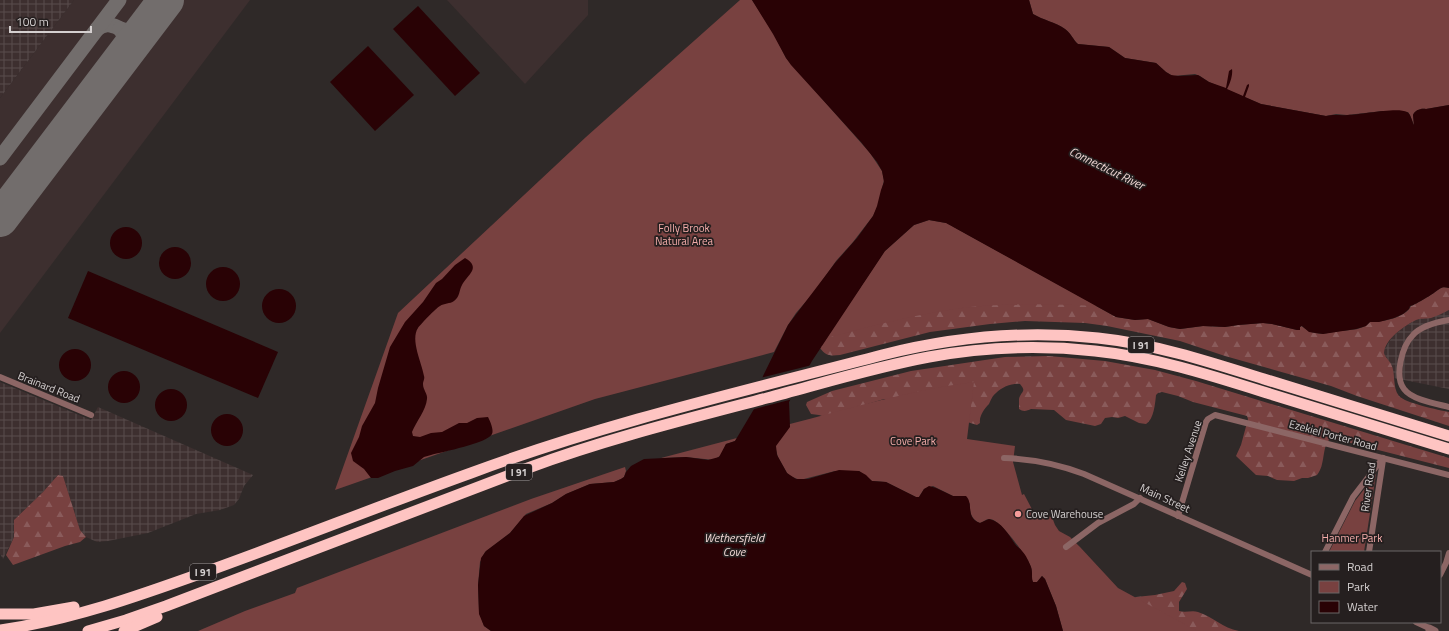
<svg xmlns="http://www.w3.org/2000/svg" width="1449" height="631" font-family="'Titillium Web',sans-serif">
	<defs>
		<pattern id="industrial-grid" width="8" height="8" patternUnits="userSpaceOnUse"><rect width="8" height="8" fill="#3d2f2f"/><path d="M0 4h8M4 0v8" fill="none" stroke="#584c4c"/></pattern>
		<pattern id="forest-firs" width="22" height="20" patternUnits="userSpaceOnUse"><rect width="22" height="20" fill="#784140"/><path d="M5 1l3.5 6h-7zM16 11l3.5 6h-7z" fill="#8a5b5b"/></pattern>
	</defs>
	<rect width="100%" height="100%" fill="#2f2928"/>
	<g fill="#3d2f2f">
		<polygon points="74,0 250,0 0,333 0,98"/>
		<polygon points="447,0 588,0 588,15 525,84"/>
	</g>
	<g fill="url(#industrial-grid)">
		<polygon points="0,0 74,0 0,98"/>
		<polygon points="1449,310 1449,389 1394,378 1391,364 1384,354 1384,350 1392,337 1404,327 1417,319 1432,317"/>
		<polygon points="0,382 91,420 98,407 253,475 244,486 239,499 234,505 220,510 196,514 148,533 108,541 97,542 86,537 80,530 63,476 58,475 43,492 14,520 14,537 3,559 0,554"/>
	</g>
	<g fill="url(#forest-firs)">
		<path d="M946,223L1116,317L1135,320L1148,319L1169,327L1180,329L1203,326L1225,327L1238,325L1263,323L1272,324L1297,330L1301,326C1306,329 1309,332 1315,333C1326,335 1331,332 1340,331C1351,330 1363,330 1370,322C1383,322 1405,318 1411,306C1413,306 1433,294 1435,292C1441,288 1442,286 1449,288V310C1443,313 1437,316 1431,318C1426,319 1420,318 1416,320C1404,326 1385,339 1384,353C1385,357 1389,360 1391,364C1396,373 1392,387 1399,396C1405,403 1439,410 1449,412V426L1357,396L1331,386L1225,356L1180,341L1107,326L1085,323L1025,321L990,324L930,332L840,355C830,356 826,356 820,348L885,251Z"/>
		<path d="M1049,356L1105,361L1155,370L1196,381L1449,458V468L1331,438C1321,446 1326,465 1317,475L1308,478H1302L1294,481L1277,480L1268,476L1256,475L1236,456L1241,445L1248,419L1247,416L1193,402L1178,396L1162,392L1158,393L1156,395C1155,404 1154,419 1146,424L1139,423L1125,416L1118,418L1112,417L1105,418L1101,424L1095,426L1066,420L1054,410L1031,409C1027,411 1023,412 1019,409C1019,406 1019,402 1019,399C1021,391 1027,392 1020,384C1012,383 1002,387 996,393C992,396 991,400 989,404C984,409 979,416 980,423L977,425L892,399H884L825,417L819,415L811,414L806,405L807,402L832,391L911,371L1005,357Z"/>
		<polygon points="58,475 63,476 80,530 86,537 80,542 65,546 13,565 6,555 14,537 14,520 43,492"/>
		<path d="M1182,582L1185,583L1187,589L1179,602V611C1186,613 1192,610 1198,612C1214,617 1222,628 1239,631H1128L1125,603L1136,597L1155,595L1174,591Z"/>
	</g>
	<g fill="#784140">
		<polygon points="740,0 752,0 774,34 786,58 870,153 882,171 884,180 878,206 873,216 853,242 836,261 815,291 796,313 788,325 774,352 595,399 335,490 398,313 586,137"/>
		<path d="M1029,0H1449V105L1426,109C1421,108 1415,110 1413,115L1414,125L1410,115L1408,112L1383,111L1347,115L1336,114L1326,116L1261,104L1209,82L1200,76L1195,74L1173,76L1166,72L1156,63L1125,58L1109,47L1078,44C1073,40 1071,33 1065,29C1055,22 1043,20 1033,14Z"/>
		<path d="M929,220L946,223L1097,306C1055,304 1012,303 970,307C921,313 874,325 827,338L885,251L914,225Z"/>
		<path d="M974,382L967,439L1015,446L1013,462L1022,495L1024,494L1035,515L1052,517L1055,525L1059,531L1070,537L1080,547L1118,588L1197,631H1063L1056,606L1045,579L1042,576L1037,582H1033C1030,577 1033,573 1031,567C1027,557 1000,518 989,519C986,519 983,522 980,523C972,520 969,512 970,504L964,496H953L933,486L924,489L919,497H916L886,482L872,481L859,471H835L800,480L790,476L787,473L778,457L776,450V444L786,425C848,409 910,390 974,382Z"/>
		<polygon points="737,438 735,441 726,444 721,455 714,460 686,457 661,458"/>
		<polygon points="625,467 626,471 624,477 621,479 614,482 590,484 566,494 552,503 526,514 510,533 485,552 480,562 478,585 479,612 484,626 491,631 198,631 245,611 295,593 297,588 531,499"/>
		<polygon points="1376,474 1364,552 1329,552 1355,501"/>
	</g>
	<g fill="#290205">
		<path d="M752,0H1029L1033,14C1043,20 1055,22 1065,29C1072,34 1073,40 1078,44L1109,47L1125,58L1156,63L1166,72L1171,75L1178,76L1198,75L1209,82L1226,88L1229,71L1232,69C1233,75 1230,84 1227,89L1243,96L1247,85L1249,84V86L1245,97L1261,104L1326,116C1336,114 1339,116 1348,115C1360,115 1397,107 1407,112C1411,114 1412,122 1414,125L1413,115C1415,110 1421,108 1426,109L1449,105V288C1442,286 1441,288 1435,292C1433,294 1413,306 1410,306L1409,309L1403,314L1394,318L1379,322H1370L1366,326L1356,329L1323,334L1309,332L1302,326L1300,327V330H1297L1272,324L1263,323L1238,325L1225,327L1203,326L1180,329L1169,327L1148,319L1135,320L1116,317L946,223L929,220L914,225L885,251L812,361L789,402L790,427L776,446L777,455L787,473L796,479H808L839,470L859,471L866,475L872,481L886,482L916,497H919L924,489L929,486L936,488L953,496H966C974,504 965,518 980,523L989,519C1002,522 1008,534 1015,544C1017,547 1020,548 1022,551C1026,555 1029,562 1031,567C1033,573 1031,577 1033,582H1037L1042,576L1045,579L1056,606L1063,631H491L484,626L479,614L478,585L481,558L486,551L510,533L524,516L552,503L566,494L590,484L614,482L621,479L624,477L626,472L631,466L644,459L686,457L708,460L719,457L726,444L735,441L754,409L763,376L788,325L835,263L857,238L873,216L877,206L881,190L884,182L882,171L877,162L861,142L791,65L786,58L773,34Z"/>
		<polygon points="418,6 480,73 455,96 393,29"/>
		<polygon points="368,46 414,95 375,131 330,82"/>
		<circle cx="126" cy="243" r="16"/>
		<circle cx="175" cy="263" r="16"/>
		<path d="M465,258C482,268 467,275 462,285C459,290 460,297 454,301C450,304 444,303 440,306C436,308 421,324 418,328C410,340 422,363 424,376C425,379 423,381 423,384C423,390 428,394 427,399C426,410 416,422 412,432L413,436L420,437L431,433L442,432L459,423H467L477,418L488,417C490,421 494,430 492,434C488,443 442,452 431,455L424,457L413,466L395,471L378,478H371L364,469L353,461L351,453L359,437L362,426L375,403L378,388L390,347L405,322L423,302L436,283L442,279L455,265Z"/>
		<circle cx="223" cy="284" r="17"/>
		<polygon points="88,271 278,352 258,398 68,318"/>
		<circle cx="279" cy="306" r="17"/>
		<circle cx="75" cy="365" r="16"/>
		<circle cx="124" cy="387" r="16"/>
		<circle cx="171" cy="405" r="16"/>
		<circle cx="227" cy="430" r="16"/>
	</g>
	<polygon fill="#2f2928" points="812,365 793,399 751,410 760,378"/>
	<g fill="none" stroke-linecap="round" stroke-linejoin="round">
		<g stroke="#726d6c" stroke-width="15">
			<path d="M97,29C115,15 122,42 146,26"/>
			<path d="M120,29C127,38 127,45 123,56"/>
			<polyline points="0,158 119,0"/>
		</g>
		<polyline stroke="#726d6c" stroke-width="36" points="0,219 166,0"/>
		<g stroke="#8c6665" stroke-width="6">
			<path d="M1449,320C1437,322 1421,326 1413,335C1402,346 1394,376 1404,389C1412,400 1437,404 1449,407"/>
			<polyline points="0,377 91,415"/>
			<path d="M1004,458C1032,459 1058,464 1084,474L1312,575"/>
			<polyline points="1178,516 1206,422 1208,419 1215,415 1449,475"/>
			<polyline points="1066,547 1098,523 1134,504 1140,498"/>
			<polyline points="1325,552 1353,497 1383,458"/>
			<polyline points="1369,552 1383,460"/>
			<polyline points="1440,575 1446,563 1449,553"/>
			<polyline points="1416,622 1429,628"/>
		</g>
		<polyline stroke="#8c6665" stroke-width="7" points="1429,631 1429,628 1435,631"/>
		<g stroke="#fec4c2" stroke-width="11">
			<polyline points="0,614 34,614 74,607"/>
			<path d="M0,630C71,620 138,596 205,572C294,540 382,505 471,473C605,423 744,391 882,355C953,337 1025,330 1098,338C1155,344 1210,362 1264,379C1326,398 1387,417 1449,436"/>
			<path d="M88,631L126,620L166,606L528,468C606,439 687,419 767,398C820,384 875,367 929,357C984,347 1040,345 1095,351C1154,357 1210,375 1267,393C1327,412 1388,430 1449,449"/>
			<polyline points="124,631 157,617"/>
		</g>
	</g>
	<circle fill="#f59b99" stroke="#251f1f" stroke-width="1.5" cx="1018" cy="514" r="4"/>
	<g text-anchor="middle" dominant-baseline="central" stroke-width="3.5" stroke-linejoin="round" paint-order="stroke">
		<g fill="#251f1f" stroke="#a09b9b" stroke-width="1">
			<rect x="1128" y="337" width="26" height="16" rx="3"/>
			<rect x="506" y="464" width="26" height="16" rx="3"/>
			<rect x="190" y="564" width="26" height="16" rx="3"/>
		</g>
		<g font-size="10" font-weight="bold" fill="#d5d0d0">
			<text x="1141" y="345">I 91</text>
			<text x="519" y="472">I 91</text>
			<text x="203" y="572">I 91</text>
		</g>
		<g font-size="11" fill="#f3acaa" stroke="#251f1f">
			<text x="684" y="228">Folly Brook<tspan x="684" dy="13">Natural Area</tspan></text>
			<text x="913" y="441">Cove Park</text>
			<text x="1352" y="538">Hanmer Park</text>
		</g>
		<g font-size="11" fill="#d5d0d0" stroke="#251f1f">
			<text transform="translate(49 387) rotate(22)">Brainard Road</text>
			<text transform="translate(1333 435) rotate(15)">Ezekiel Porter Road</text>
			<text transform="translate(1188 451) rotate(-72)">Kelley Avenue</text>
			<text transform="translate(1368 487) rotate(-82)">River Road</text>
			<text transform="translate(1165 498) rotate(25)">Main Street</text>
		</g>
		<g font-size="11" fill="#d5d0d0" stroke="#251f1f" text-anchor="start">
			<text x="1026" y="514">Cove Warehouse</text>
		</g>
		<g font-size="12" font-style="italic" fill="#f1d8d6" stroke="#251f1f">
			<text transform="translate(1107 168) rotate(26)">Connecticut River</text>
			<text x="734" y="537">Wethersfield<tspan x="734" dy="14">Cove</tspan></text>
		</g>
	</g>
	<rect x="1311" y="551" width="130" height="72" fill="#251f1f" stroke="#6b6666"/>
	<rect x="1319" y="564" width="20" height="6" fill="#8c6665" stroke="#6b6666"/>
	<text x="1347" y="571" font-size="12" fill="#d5d0d0">Road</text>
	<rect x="1319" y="581" width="20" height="12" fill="#784140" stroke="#6b6666"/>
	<text x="1347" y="591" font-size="12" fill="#d5d0d0">Park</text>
	<rect x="1319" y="601" width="20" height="12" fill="#290205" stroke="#6b6666"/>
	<text x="1347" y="611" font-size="12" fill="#d5d0d0">Water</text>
	<path d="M10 26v6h81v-6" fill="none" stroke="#d5d0d0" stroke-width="2"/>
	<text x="16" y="26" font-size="12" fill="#d5d0d0" stroke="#251f1f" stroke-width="3" paint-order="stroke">100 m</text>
</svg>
